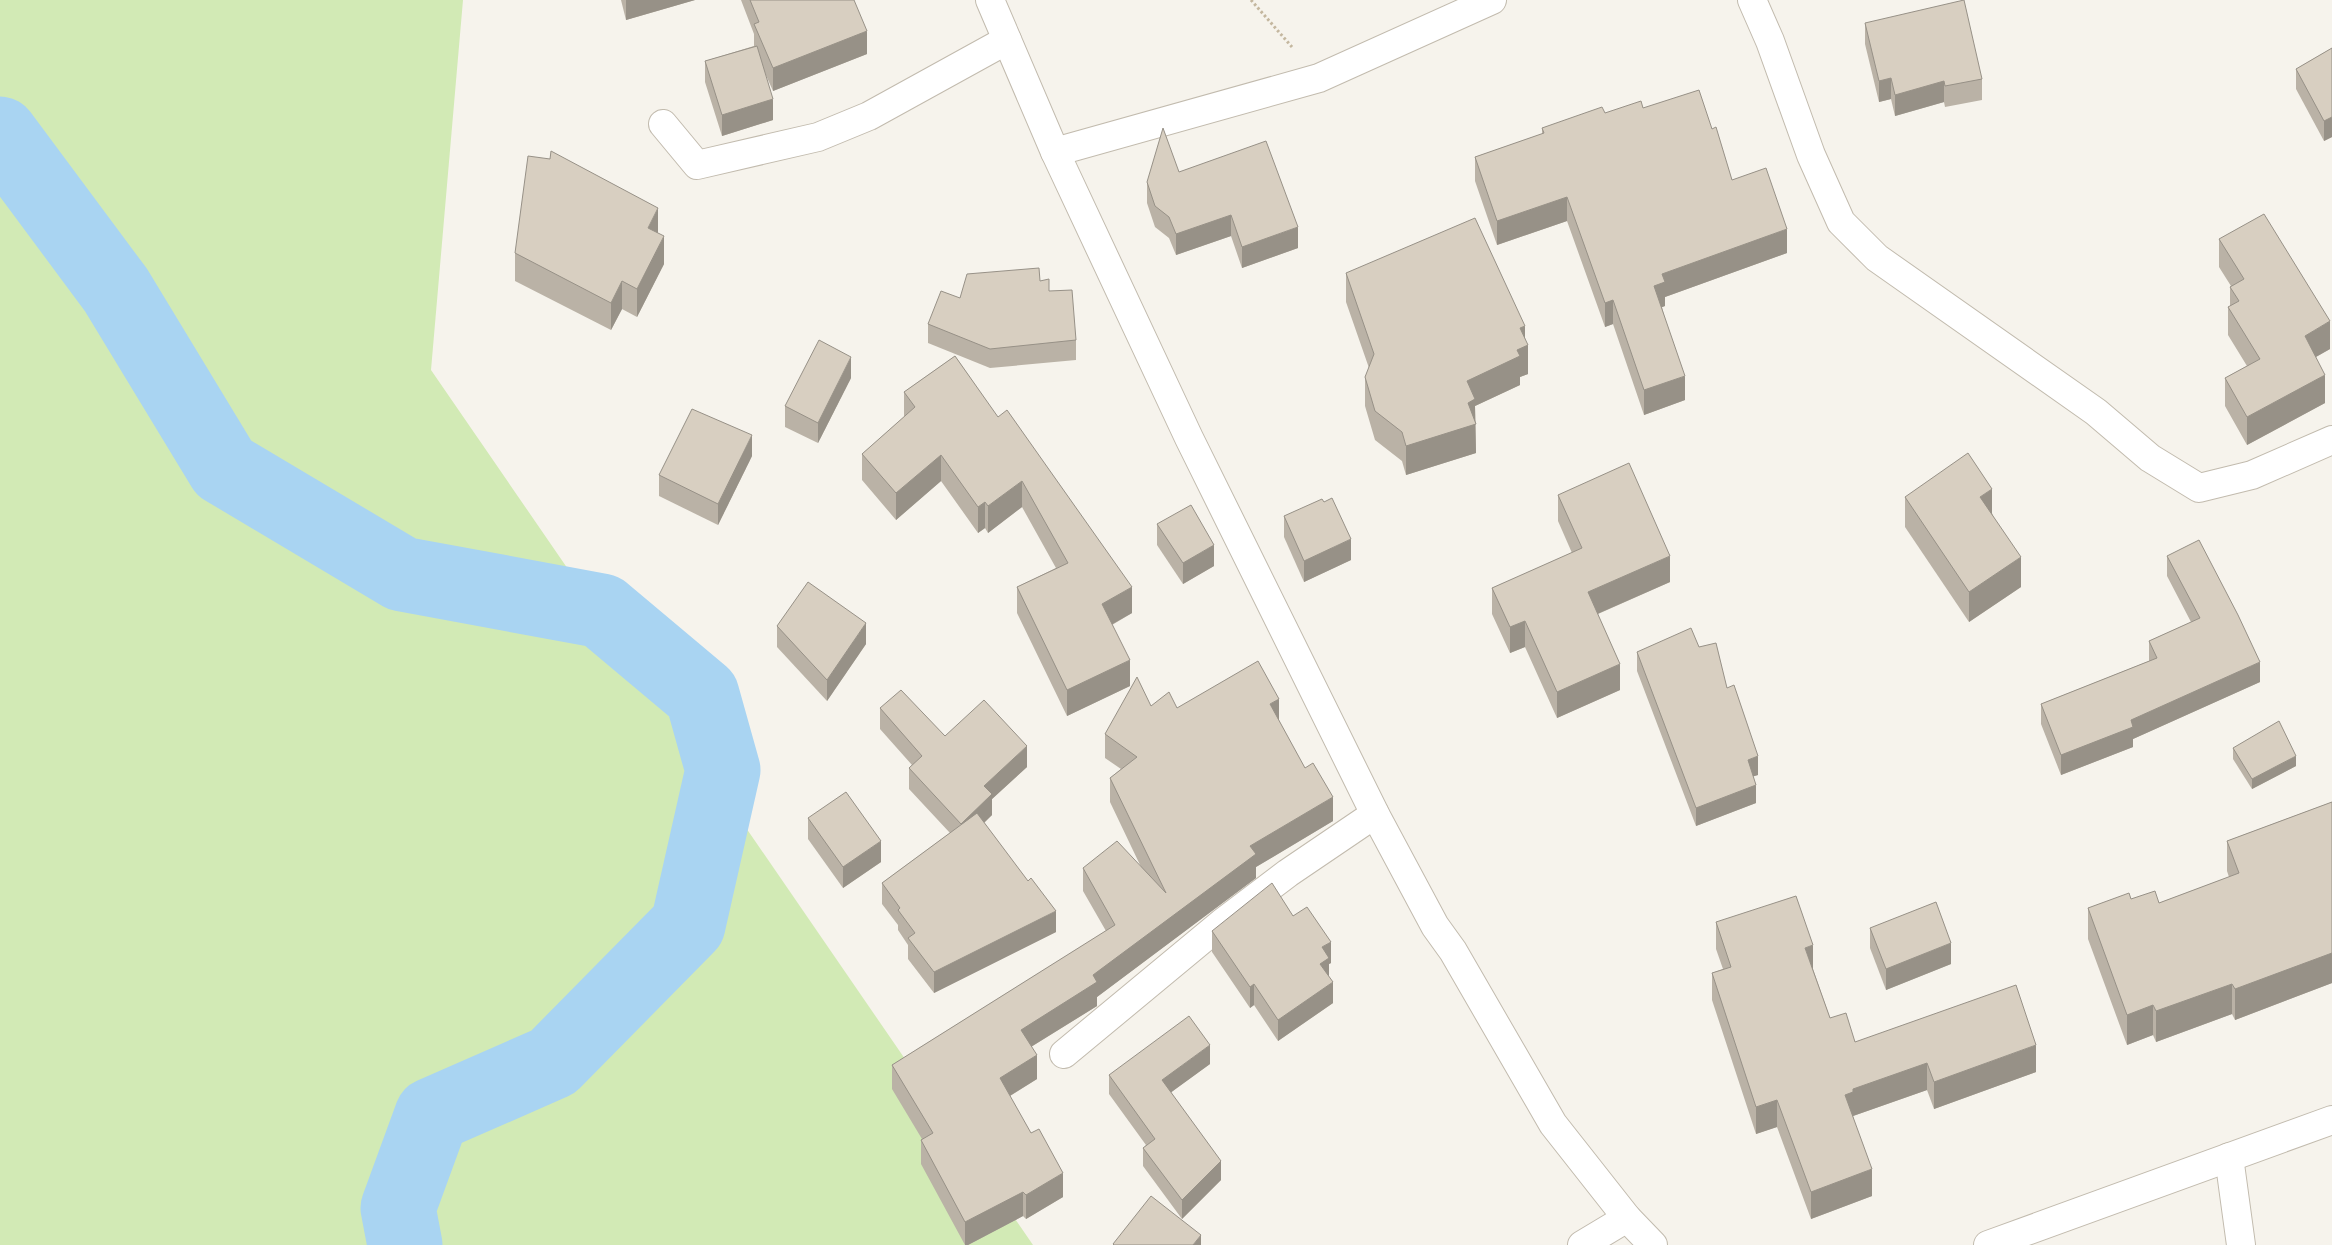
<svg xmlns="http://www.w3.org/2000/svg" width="2332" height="1245" font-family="'Public Sans',sans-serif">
	<rect width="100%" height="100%" fill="#f6f3ec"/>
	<polygon fill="#d2eab5" points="0,0 463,0 431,370 1033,1245 0,1245"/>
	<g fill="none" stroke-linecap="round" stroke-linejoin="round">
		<polyline stroke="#a9d4f2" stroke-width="75" points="0,134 116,290 224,468 402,574 602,611 702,695 723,770 688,925 553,1062 432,1115 398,1208 405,1245"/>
		<defs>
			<g id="minor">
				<polyline points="990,0 1055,152 1189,438 1375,814 1435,926 1453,951 1553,1124 1627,1218 1653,1245"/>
				<polyline points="1752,0 1770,41 1811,155 1841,222 1877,258 2096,412 2150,458 2199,488 2252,475 2332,440"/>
				<polyline points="663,124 697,165 818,137 869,116 1007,40"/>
				<polyline points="1055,152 1319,78 1492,0"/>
				<polyline points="1064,1054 1222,923 1288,873 1375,814"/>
				<polyline points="2229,1157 2241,1245"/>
				<polyline points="1582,1245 1627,1218"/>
				<polyline points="1988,1245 2332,1120"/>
			</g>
		</defs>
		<use href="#minor" stroke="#c2bbae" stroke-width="30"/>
		<polyline stroke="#c4b79f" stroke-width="3" stroke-dasharray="2.5 2.5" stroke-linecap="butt" points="1251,0 1292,47"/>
		<use href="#minor" stroke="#fff" stroke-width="28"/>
	</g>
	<g fill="#bab2a6">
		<polygon points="621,0 695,0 626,20"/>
		<polygon points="741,0 854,0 867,54 773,91 765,73 773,120 722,136 705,82 705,61 754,46 754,34"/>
		<polygon points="1865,23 1982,79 1982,100 1945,107 1944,102 1895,116 1891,99 1879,102 1865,44"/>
		<polygon points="2332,48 2332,137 2324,141 2296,89 2296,69"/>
		<polygon points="1643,108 1712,129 1732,180 1787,253 1665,297 1665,306 1662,307 1685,400 1644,415 1613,324 1605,327 1567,221 1497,245 1475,181 1475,157 1542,134 1542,128 1605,113"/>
		<polygon points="1179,172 1298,248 1242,268 1231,236 1176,255 1169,238 1155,227 1147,203 1147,182"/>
		<polygon points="658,233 664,264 637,317 622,309 611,330 515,281 515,253"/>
		<polygon points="2219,239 2330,349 2316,357 2325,403 2247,445 2225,406 2225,378 2247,366 2228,335 2228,307 2230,306 2230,287 2231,286 2219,267"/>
		<polygon points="1346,273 1525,337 1528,374 1520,377 1520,385 1475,406 1476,453 1406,475 1402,461 1375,440 1365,406 1365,377 1369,368 1346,302"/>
		<polygon points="1040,281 1049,291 1076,340 1076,360 990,368 928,343 928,324 960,298"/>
		<polygon points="955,356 1132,613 1112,625 1130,686 1067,716 1017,613 1017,587 1056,568 1022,507 988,533 985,528 978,533 941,481 896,520 862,480 862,454 904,417 904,392"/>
		<polygon points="851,378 818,443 785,427 785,406"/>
		<polygon points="752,456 718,525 659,496 659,475"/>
		<polygon points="1558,495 1670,582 1598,614 1620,690 1557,718 1525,647 1510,653 1492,614 1492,588 1572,553 1558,521"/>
		<polygon points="1905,497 1992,513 2021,587 1969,622 1905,527"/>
		<polygon points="1284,516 1351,560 1304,582 1284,537"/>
		<polygon points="1157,524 1214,566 1183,584 1157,545"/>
		<polygon points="2167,556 2260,682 2133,739 2133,747 2061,775 2041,724 2041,704 2149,661 2149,641 2191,622 2167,576"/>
		<polygon points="777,626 866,644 827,701 777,647"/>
		<polygon points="1699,647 1727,688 1758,775 1753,776 1756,803 1696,826 1637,671 1637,652"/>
		<polygon points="1151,706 1177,708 1279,721 1333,821 1256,867 1256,878 1097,997 1097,1006 1031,1047 1037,1079 1010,1096 1063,1197 1026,1219 1023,1216 968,1245 965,1245 921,1164 921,1140 922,1139 892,1089 892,1065 1106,931 1083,891 1083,868 1141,867 1110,802 1110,778 1121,769 1105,758 1105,734"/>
		<polygon points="880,708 945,736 1027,767 992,799 992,815 984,823 1056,932 934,993 908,959 908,945 898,930 898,925 882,904 882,883 950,833 909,789 909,768 912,765 880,729"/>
		<polygon points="2233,748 2296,766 2252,789 2233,759"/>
		<polygon points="2332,802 2332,983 2235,1020 2232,1014 2156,1042 2153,1035 2127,1045 2088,939 2088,908 2131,899 2159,903 2229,877 2227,871 2227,841"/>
		<polygon points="808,818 881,862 843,888 808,839"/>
		<polygon points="1293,916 1331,963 1329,964 1329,977 1333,1003 1278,1041 1254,1005 1250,1008 1212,952 1212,931"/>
		<polygon points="1716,922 1813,969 1830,1018 1855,1042 2036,1072 1934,1109 1927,1090 1853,1116 1872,1196 1811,1219 1777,1127 1756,1134 1712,1000 1712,973 1723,969 1716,949"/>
		<polygon points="1870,928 1951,964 1886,990 1870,948"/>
		<polygon points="1210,1064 1171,1092 1221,1180 1182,1219 1143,1166 1143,1148 1146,1145 1109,1094 1109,1075"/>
	</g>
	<g fill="#979187">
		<polygon points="626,0 695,0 626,20"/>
		<polygon points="867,31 867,54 773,91 773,68"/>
		<polygon points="1891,78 1891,99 1879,102 1879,81"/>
		<polygon points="1944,81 1944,102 1895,116 1895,95"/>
		<polygon points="773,99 773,120 722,136 722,115"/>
		<polygon points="2332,117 2332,137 2324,141 2324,121"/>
		<polygon points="1567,197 1567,221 1497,245 1497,221"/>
		<polygon points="658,208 658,236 648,228"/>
		<polygon points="1231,215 1231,236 1176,255 1176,234"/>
		<polygon points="1298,227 1298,248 1242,268 1242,247"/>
		<polygon points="1787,229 1787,253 1665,297 1665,306 1654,310 1654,286 1662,274"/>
		<polygon points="664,236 664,264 637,317 637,289"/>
		<polygon points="622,281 622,309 611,330 611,303"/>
		<polygon points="1613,300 1613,324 1605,327 1605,303"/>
		<polygon points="2330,321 2330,349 2305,363 2305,336"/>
		<polygon points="1525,326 1525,346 1528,345 1528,374 1520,377 1520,385 1475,406 1476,453 1406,475 1406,446 1467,381 1517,350 1520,328"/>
		<polygon points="851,357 851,378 818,443 818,423"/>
		<polygon points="2325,375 2325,403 2247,445 2247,417"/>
		<polygon points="1685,376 1685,400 1644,415 1644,390"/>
		<polygon points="752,435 752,456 718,525 718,504"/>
		<polygon points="941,455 941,481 896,520 896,493"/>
		<polygon points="1022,481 1022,507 988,533 988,506"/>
		<polygon points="1992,489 1992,519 1980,497"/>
		<polygon points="985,502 985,528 978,533 978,507"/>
		<polygon points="1351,539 1351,560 1304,582 1304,561"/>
		<polygon points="1214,545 1214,566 1183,584 1183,563"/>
		<polygon points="1670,556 1670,582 1588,618 1588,592"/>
		<polygon points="2021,557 2021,587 1969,622 1969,592"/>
		<polygon points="1132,587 1132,613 1102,630 1102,604"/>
		<polygon points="1525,621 1525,647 1510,653 1510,627"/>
		<polygon points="866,623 866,644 827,701 827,680"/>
		<polygon points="1130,660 1130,686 1067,716 1067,690"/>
		<polygon points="2260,662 2260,682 2133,739 2133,747 2061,775 2061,755 2131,720"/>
		<polygon points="1620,664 1620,690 1557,718 1557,692"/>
		<polygon points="1279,699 1279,723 1270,704"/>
		<polygon points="1027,746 1027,767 992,799 992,815 961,845 961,824 984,786"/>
		<polygon points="1758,756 1758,775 1748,778 1748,760"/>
		<polygon points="2296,756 2296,766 2252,789 2252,779"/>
		<polygon points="1756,785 1756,803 1696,826 1696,808"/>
		<polygon points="1333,797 1333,821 1256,867 1256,878 1097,997 1097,1006 1021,1053 1021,1030 1093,975 1250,846"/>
		<polygon points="881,841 881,862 843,888 843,867"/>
		<polygon points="1056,911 1056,932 934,993 934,972"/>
		<polygon points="1331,942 1331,963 1329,964 1329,978 1320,964 1322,947"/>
		<polygon points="1951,943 1951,964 1886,990 1886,969"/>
		<polygon points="1813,945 1813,972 1805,948"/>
		<polygon points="2332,953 2332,983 2235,1020 2235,989"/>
		<polygon points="1333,982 1333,1003 1278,1041 1278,1020"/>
		<polygon points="1254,984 1254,1005 1250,1008 1250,987"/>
		<polygon points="2232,984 2232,1014 2156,1042 2156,1011"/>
		<polygon points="2153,1005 2153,1035 2127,1045 2127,1015"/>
		<polygon points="1210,1045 1210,1064 1162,1099 1162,1080"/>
		<polygon points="2036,1045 2036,1072 1934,1109 1934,1082"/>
		<polygon points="1037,1055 1037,1079 1000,1102 1000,1078"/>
		<polygon points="1927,1063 1927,1090 1853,1116 1853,1119 1845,1095 1853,1089"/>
		<polygon points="1777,1100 1777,1127 1756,1134 1756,1107"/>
		<polygon points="1221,1161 1221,1180 1182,1219 1182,1200"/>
		<polygon points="1872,1169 1872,1196 1811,1219 1811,1192"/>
		<polygon points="1063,1173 1063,1197 1026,1219 1026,1195"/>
		<polygon points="1023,1192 1023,1216 968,1245 965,1245 965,1222"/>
		<polygon points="1201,1235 1201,1245 1193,1245"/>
	</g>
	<g fill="#d8cfc1" stroke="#979187">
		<polygon points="750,0 854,0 867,31 773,68 754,24 759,22"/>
		<polygon points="1964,0 1982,79 1945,86 1944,81 1895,95 1891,78 1879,81 1865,23"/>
		<polygon points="757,46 773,99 722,115 705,61"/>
		<polygon points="2332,48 2332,117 2324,121 2296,69"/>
		<polygon points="1699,90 1712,129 1716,127 1732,180 1766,168 1787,229 1662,274 1665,282 1654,286 1685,376 1644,390 1613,300 1605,303 1567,197 1497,221 1475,157 1544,133 1542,128 1602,107 1605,113 1641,101 1643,108"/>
		<polygon points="1163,128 1179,172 1266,141 1298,227 1242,247 1231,215 1176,234 1169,217 1155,206 1147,182"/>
		<polygon points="551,151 658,208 648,228 664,236 637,289 622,281 611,303 515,253 528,156 550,159"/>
		<polygon points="2264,214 2330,321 2305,336 2325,375 2247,417 2225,378 2260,359 2228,307 2239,301 2230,287 2244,279 2219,239"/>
		<polygon points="1475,218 1525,326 1520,328 1528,345 1517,350 1520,356 1467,381 1475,399 1468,403 1476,424 1406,446 1402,432 1375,411 1365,377 1374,354 1346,273"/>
		<polygon points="1039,268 1040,281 1049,279 1049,291 1072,290 1076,340 990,349 928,324 941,291 960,298 967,274"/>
		<polygon points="819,340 851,357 818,423 785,406"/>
		<polygon points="955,356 998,417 1007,410 1132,587 1102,604 1130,660 1067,690 1017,587 1068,563 1022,481 988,506 985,502 978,507 941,455 896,493 862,454 915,407 904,392"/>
		<polygon points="692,409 752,435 718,504 659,475"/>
		<polygon points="1968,453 1992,489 1980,497 2021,557 1969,592 1905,497"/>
		<polygon points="1629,463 1670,556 1588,592 1620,664 1557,692 1525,621 1510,627 1492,588 1582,548 1558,495"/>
		<polygon points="1332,498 1351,539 1304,561 1284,516 1322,499 1324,502"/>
		<polygon points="1191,505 1214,545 1183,563 1157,524"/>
		<polygon points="2199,540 2238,615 2260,662 2131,720 2133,727 2061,755 2041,704 2157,658 2149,641 2200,618 2167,556"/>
		<polygon points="808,582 866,623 827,680 777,626"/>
		<polygon points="1691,628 1699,647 1716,643 1727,688 1734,685 1758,756 1748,760 1756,785 1696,808 1637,652"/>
		<polygon points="1258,661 1279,699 1270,704 1305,768 1313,763 1333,797 1250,846 1256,854 1093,975 1097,982 1021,1030 1037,1055 1000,1078 1031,1133 1039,1129 1063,1173 1026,1195 1023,1192 965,1222 921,1140 933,1133 892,1065 1115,925 1083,868 1117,841 1166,893 1110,778 1137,757 1105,734 1137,677 1151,706 1169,692 1177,708"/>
		<polygon points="901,690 945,736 984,700 1027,746 984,786 992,794 961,824 909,768 922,756 880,708"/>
		<polygon points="2279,721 2296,756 2252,779 2233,748"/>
		<polygon points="846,792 881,841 843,867 808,818"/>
		<polygon points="2332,802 2332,953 2235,989 2232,984 2156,1011 2153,1005 2127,1015 2088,908 2129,893 2131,899 2155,891 2159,903 2239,873 2227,841"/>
		<polygon points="977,813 1028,881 1031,878 1056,911 934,972 908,938 915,933 898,910 900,908 882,883"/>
		<polygon points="1272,883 1293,916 1307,907 1331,942 1322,947 1329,958 1320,964 1333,982 1278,1020 1254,984 1250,987 1212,931"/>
		<polygon points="1796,896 1813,945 1805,948 1830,1018 1846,1013 1855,1042 2016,985 2036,1045 1934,1082 1927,1063 1853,1089 1853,1092 1845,1095 1872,1169 1811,1192 1777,1100 1756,1107 1712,973 1731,967 1716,922"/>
		<polygon points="1936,902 1951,943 1886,969 1870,928"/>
		<polygon points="1189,1016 1210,1045 1162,1080 1221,1161 1182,1200 1143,1148 1155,1139 1109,1075"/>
		<polygon points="1151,1196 1201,1235 1193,1245 1114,1245 1113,1244"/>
	</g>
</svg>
